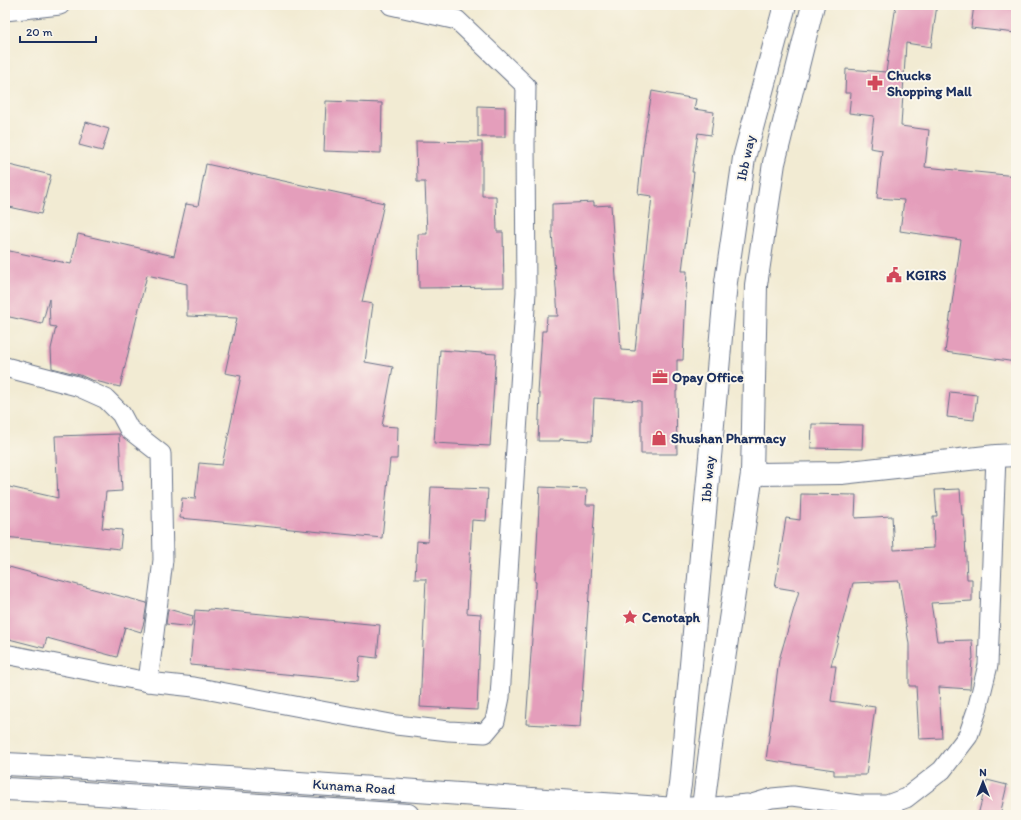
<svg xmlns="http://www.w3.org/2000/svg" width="1021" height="820" font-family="Itim,sans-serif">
	<rect width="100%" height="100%" fill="#fbf7ec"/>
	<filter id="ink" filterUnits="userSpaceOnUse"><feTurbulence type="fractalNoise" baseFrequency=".025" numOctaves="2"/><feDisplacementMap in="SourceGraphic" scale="8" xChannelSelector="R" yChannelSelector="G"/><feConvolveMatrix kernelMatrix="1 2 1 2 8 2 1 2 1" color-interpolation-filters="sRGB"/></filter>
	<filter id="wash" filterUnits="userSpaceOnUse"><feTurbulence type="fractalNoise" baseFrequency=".012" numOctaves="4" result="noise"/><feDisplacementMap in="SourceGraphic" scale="16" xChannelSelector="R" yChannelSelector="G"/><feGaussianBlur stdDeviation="0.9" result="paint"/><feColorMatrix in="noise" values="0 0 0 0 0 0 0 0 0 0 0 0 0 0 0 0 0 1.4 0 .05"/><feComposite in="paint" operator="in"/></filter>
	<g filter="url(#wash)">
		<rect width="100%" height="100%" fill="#f2ebd3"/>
		<g id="blocks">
			<g fill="#e49ebb">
				<polygon points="896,5 937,5 931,47 906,43 901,126 929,130 925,167 1016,176 1016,362 945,352 961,240 900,231 904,200 877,198 882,150 870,148 874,116 849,113 851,93 845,93 846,69 886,72"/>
				<polygon points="974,5 1016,5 1016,33 971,28"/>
				<polygon points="652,91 696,99 694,109 714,112 711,135 698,133 692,172 694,172 682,271 687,271 683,360 677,360 677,391 676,391 677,454 641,454 641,401 594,398 592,441 560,439 560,441 538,441 540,394 538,394 542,331 546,331 547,316 558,316 552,232 552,204 594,202 594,206 611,205 621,350 635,351 652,196 638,194 643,147"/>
				<polygon points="326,101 382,103 381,153 324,151"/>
				<polygon points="478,106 505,107 505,137 478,137"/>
				<polygon points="86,122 109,129 102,151 79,145"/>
				<polygon points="416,141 482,142 482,196 496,196 497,232 503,232 504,287 419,288 418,234 427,234 425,182 417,182"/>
				<polygon points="5,164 51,175 41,214 5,206"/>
				<polygon points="206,164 384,203 362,302 373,304 365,362 393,367 382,426 398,427 397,459 390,459 382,538 180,518 182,498 195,499 199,463 222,465 241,376 225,373 237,318 187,316 187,284 147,275 120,387 91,380 80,375 52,368 51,349 56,327 50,326 49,299 42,324 5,316 5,250 71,264 78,234 174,256 186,204 198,206"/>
				<polygon points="440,350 496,354 490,446 434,443"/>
				<polygon points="950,392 977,395 974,420 947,417"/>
				<polygon points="812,424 863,425 862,449 811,448"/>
				<polygon points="119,434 122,491 106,492 102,528 122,530 120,549 5,537 5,486 58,498 55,436"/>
				<polygon points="431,487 488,489 486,521 472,520 467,613 481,614 477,710 420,707 426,579 415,579 417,541 428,542"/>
				<polygon points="540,487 587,489 586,505 595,505 580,727 526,724 536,582 535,582"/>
				<polygon points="960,489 962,515 964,515 967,579 972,579 972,601 931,603 937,641 972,640 973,659 972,659 970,689 939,687 942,738 919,739 916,686 909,686 909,644 899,581 853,583 831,666 836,666 831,701 875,707 866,775 834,775 834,770 766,760 779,660 799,591 775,587 786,518 800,520 801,494 856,495 855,518 892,516 894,550 934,548 933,516 937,516 935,490"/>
				<polygon points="5,566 147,603 144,622 141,632 125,627 117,657 47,638 44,648 5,638"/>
				<polygon points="168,609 193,616 191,627 166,624"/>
				<polygon points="209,609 380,625 377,658 360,656 358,681 190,665 195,610 208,611"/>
				<polygon points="987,780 1007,785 1000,815 978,815"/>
			</g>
		</g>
	</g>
	<g filter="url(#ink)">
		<use href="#blocks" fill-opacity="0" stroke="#667187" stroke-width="1"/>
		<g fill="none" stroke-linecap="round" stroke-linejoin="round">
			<defs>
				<g id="minor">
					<polyline points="5,11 60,5"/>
					<polyline points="5,367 77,386 106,399 121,414 129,429 161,454 163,560 148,682"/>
					<polyline points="5,654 148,682 194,687 396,725 449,731 485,733 495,721 500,697 526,292 525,144 526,86 457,20 391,5"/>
					<polyline points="703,808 747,804"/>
					<polyline points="732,815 755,803 772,798 793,796 859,805 887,805 906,798 942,770 968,736 977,710 988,665 996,456"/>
				</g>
				<polyline id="tertiary" points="752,474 841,473 996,456 1016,455"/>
				<g id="secondary">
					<polyline points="5,764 70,767 676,809 703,808"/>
					<polyline points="5,789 69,792 408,815"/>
				</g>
				<g id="trunk">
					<polyline points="675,815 680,785 726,282 744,158 785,5"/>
					<polyline points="702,815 710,752 752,474 756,285 774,163 813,5"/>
				</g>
			</defs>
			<use href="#minor" stroke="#667187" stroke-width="21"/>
			<use href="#tertiary" stroke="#667187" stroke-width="24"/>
			<use href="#secondary" stroke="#667187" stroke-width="24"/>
			<use href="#trunk" stroke="#667187" stroke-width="24"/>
			<use href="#minor" stroke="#fff" stroke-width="19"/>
			<use href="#tertiary" stroke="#fff" stroke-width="22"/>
			<use href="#secondary" stroke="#fff" stroke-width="22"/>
			<use href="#trunk" stroke="#fff" stroke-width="22"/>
		</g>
	</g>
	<defs>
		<symbol id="pharmacy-bare" viewBox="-9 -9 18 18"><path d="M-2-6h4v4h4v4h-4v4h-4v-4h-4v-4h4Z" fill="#d1495b" stroke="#fbf7ec" stroke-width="2.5" paint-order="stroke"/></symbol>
		<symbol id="civic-bare" viewBox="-9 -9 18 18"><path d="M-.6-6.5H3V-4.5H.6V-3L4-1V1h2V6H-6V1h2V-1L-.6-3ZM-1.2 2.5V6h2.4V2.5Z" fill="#d1495b" stroke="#fbf7ec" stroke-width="2.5" paint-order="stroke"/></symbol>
		<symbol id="office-bare" viewBox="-9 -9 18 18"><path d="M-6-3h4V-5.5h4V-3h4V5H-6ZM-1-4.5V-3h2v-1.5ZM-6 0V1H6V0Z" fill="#d1495b" stroke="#fbf7ec" stroke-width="2.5" paint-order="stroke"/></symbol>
		<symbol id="shop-bare" viewBox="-9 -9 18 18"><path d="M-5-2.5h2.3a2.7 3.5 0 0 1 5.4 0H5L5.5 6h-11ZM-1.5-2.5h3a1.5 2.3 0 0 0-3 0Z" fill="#d1495b" stroke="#fbf7ec" stroke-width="2.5" paint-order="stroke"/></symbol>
		<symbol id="sight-bare" viewBox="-9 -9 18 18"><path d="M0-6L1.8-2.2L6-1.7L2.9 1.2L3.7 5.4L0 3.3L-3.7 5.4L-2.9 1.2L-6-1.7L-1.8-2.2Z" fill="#d1495b" stroke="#fbf7ec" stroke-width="2.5" paint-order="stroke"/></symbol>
	</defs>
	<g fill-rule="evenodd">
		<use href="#pharmacy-bare" x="864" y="72" width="22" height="22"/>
		<use href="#civic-bare" x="883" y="264" width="22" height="22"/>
		<use href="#office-bare" x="649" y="366" width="22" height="22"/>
		<use href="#shop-bare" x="648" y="427" width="22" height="22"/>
		<use href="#sight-bare" x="619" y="606" width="22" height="22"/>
	</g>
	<g text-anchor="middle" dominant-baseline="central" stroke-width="4" stroke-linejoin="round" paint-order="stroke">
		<g font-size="14" font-weight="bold" fill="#1b2f5e" stroke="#fbf7ec" text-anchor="start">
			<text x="887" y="75">Chucks<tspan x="887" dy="16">Shopping Mall</tspan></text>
			<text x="906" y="275">KGIRS</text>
			<text x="672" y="377">Opay Office</text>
			<text x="671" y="438">Shushan Pharmacy</text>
			<text x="642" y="617">Cenotaph</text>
		</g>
		<g font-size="14" fill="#1b2f5e" stroke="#fbf7ec">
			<text transform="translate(746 158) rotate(-78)">Ibb way</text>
			<text transform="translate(708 479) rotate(-85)">Ibb way</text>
			<text transform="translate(354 787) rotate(4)">Kunama Road</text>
		</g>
	</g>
	<rect width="1021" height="820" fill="none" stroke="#fbf7ec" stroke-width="20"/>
	<g transform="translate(983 782)" stroke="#fbf7ec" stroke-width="3" paint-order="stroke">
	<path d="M0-3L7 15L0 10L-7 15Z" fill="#1b2f5e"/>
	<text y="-6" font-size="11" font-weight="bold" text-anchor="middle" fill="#1b2f5e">N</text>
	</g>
	<path d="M20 36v6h76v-6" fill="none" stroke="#1b2f5e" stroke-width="2"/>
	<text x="26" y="36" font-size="12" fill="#1b2f5e" stroke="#fbf7ec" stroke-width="3" paint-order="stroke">20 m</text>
</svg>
